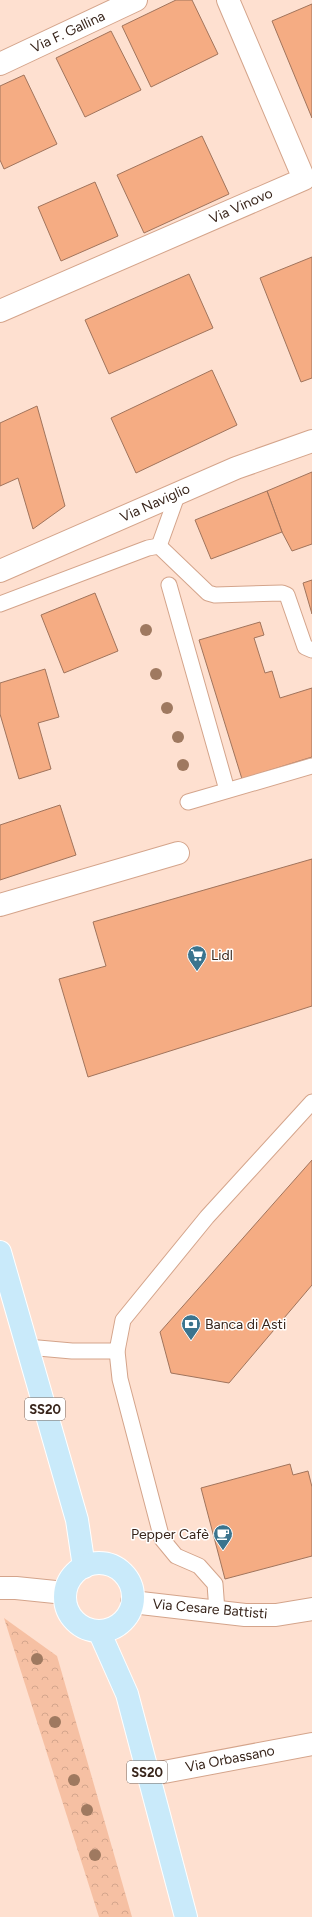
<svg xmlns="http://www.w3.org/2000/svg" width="312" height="1917" font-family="Figtree,sans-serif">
	<defs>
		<pattern id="forest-crowns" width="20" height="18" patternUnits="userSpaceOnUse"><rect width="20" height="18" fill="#f6c0a3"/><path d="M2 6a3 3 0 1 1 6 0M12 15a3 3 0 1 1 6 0" fill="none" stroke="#d4a58c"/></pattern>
	</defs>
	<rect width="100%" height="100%" fill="#fee0d0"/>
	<polygon fill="url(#forest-crowns)" points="4,1618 57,1656 132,1917 99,1917"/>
	<g fill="#f5ac83" stroke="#a1745c">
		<polygon points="176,0 192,0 218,54 151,87 122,26"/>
		<polygon points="312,4 312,118 272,21"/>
		<polygon points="111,31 141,90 85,117 56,58"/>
		<polygon points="24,75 57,144 4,169 0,160 0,86"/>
		<polygon points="202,136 229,194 144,233 117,175"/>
		<polygon points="95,182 118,236 61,261 38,207"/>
		<polygon points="312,257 312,378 301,382 260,278"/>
		<polygon points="189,274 213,328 109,374 85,320"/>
		<polygon points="212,370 237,425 136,473 111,418"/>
		<polygon points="37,406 65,506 33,529 18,478 0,486 0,423"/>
		<polygon points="312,472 312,544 292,551 282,532 267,491"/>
		<polygon points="267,491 282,532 211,559 195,520"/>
		<polygon points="312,580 312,614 303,583"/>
		<polygon points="95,593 118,651 64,673 41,615"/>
		<polygon points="260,622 264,635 254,638 265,673 272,671 280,698 312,688 312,757 242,779 199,640"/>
		<polygon points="45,669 59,717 38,723 51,769 19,779 0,714 0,683"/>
		<polygon points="60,805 76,855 0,880 0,825"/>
		<polygon points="312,859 312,1006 88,1077 59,979 106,966 93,922"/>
		<polygon points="312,1160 312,1285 229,1383 171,1373 160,1332"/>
		<polygon points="290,1464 293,1475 308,1471 312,1487 312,1556 225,1579 201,1488"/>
	</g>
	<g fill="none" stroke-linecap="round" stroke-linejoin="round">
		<defs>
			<g id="lane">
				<polyline points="159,546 178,493"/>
				<polyline points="169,585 227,790"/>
				<polyline points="0,604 148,548 159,546 208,593 215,595 282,593 287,595 305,647 312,650"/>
				<polyline points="188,802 312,766"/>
				<polyline points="27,1347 72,1351 117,1351"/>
				<polyline points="217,1611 215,1584 199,1566 176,1556 162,1539 120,1379 117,1351 123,1320 207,1217 312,1102"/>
			</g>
			<g id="street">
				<polyline points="0,64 136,0"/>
				<polyline points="0,311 304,179 228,0"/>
				<polyline points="0,571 236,468 312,441"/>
				<polyline points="0,905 178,853"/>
				<polyline points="0,1588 16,1588 65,1593"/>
				<polyline points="132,1602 245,1615 276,1615 312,1609"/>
				<polyline points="148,1775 312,1744"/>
			</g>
			<g id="primary">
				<polyline points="0,1252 77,1520 84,1567"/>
				<circle cx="99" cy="1597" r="34"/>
				<polyline points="99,1631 127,1694 186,1917"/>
			</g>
		</defs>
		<use href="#lane" stroke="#d4a48b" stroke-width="17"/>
		<use href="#street" stroke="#d4a48b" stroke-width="24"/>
		<use href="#primary" stroke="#fff" stroke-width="24"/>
		<use href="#lane" stroke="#fff" stroke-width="15"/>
		<use href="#street" stroke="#fff" stroke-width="22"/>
		<use href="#primary" stroke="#c9eafa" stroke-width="22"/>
	</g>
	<g fill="#9f7960">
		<circle cx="146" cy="630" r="6"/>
		<circle cx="156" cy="674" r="6"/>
		<circle cx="167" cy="708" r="6"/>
		<circle cx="178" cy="737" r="6"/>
		<circle cx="183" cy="765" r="6"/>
		<circle cx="37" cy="1659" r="6"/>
		<circle cx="55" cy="1722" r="6"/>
		<circle cx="74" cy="1780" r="6"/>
		<circle cx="87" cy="1810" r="6"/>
		<circle cx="95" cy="1855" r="6"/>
	</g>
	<defs>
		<symbol id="supermarket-pin" viewBox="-11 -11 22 30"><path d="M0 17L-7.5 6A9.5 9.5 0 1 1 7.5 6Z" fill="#3b748e" stroke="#fff"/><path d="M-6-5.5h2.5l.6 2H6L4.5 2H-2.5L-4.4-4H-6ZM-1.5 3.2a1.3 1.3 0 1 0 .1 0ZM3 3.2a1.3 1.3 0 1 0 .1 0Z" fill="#fff"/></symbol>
		<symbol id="bank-pin" viewBox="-11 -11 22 30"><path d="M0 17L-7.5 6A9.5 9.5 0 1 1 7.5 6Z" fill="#3b748e" stroke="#fff"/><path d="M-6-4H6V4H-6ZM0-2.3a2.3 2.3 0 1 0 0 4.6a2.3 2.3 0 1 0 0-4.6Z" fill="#fff"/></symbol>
		<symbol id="cafe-pin" viewBox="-11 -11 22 30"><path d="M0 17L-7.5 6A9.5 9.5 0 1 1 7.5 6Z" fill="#3b748e" stroke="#fff"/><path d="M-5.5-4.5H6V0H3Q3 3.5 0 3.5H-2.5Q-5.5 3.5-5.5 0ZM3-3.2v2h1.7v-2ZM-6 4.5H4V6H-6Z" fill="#fff"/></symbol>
	</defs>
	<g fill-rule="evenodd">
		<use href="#supermarket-pin" x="186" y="944" width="22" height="30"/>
		<use href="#bank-pin" x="180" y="1313" width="22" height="30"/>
		<use href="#cafe-pin" x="212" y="1523" width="22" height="30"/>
	</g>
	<g text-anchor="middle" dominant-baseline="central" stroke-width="3" stroke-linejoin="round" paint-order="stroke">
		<g fill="#fff" stroke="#74665f" stroke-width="1">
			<rect x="25" y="1398" width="40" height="22" rx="3"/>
			<rect x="127" y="1761" width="40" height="22" rx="3"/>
		</g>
		<g font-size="13" font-weight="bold" fill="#38251b">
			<text x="45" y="1409">SS20</text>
			<text x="147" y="1772">SS20</text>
		</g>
		<g font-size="14" fill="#38251b" stroke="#fff">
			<text transform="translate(68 32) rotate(-25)">Via F. Gallina</text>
			<text transform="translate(241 206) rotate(-24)">Via Vinovo</text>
			<text transform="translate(155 503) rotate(-24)">Via Naviglio</text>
			<text transform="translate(210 1609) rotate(5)">Via Cesare Battisti</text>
			<text transform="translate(230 1759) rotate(-11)">Via Orbassano</text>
		</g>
		<g font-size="14" fill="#38251b" stroke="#fff" text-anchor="start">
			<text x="211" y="955">Lidl</text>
			<text x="205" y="1324">Banca di Asti</text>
			<text x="209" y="1534" text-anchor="end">Pepper Cafè</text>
		</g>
	</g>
</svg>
